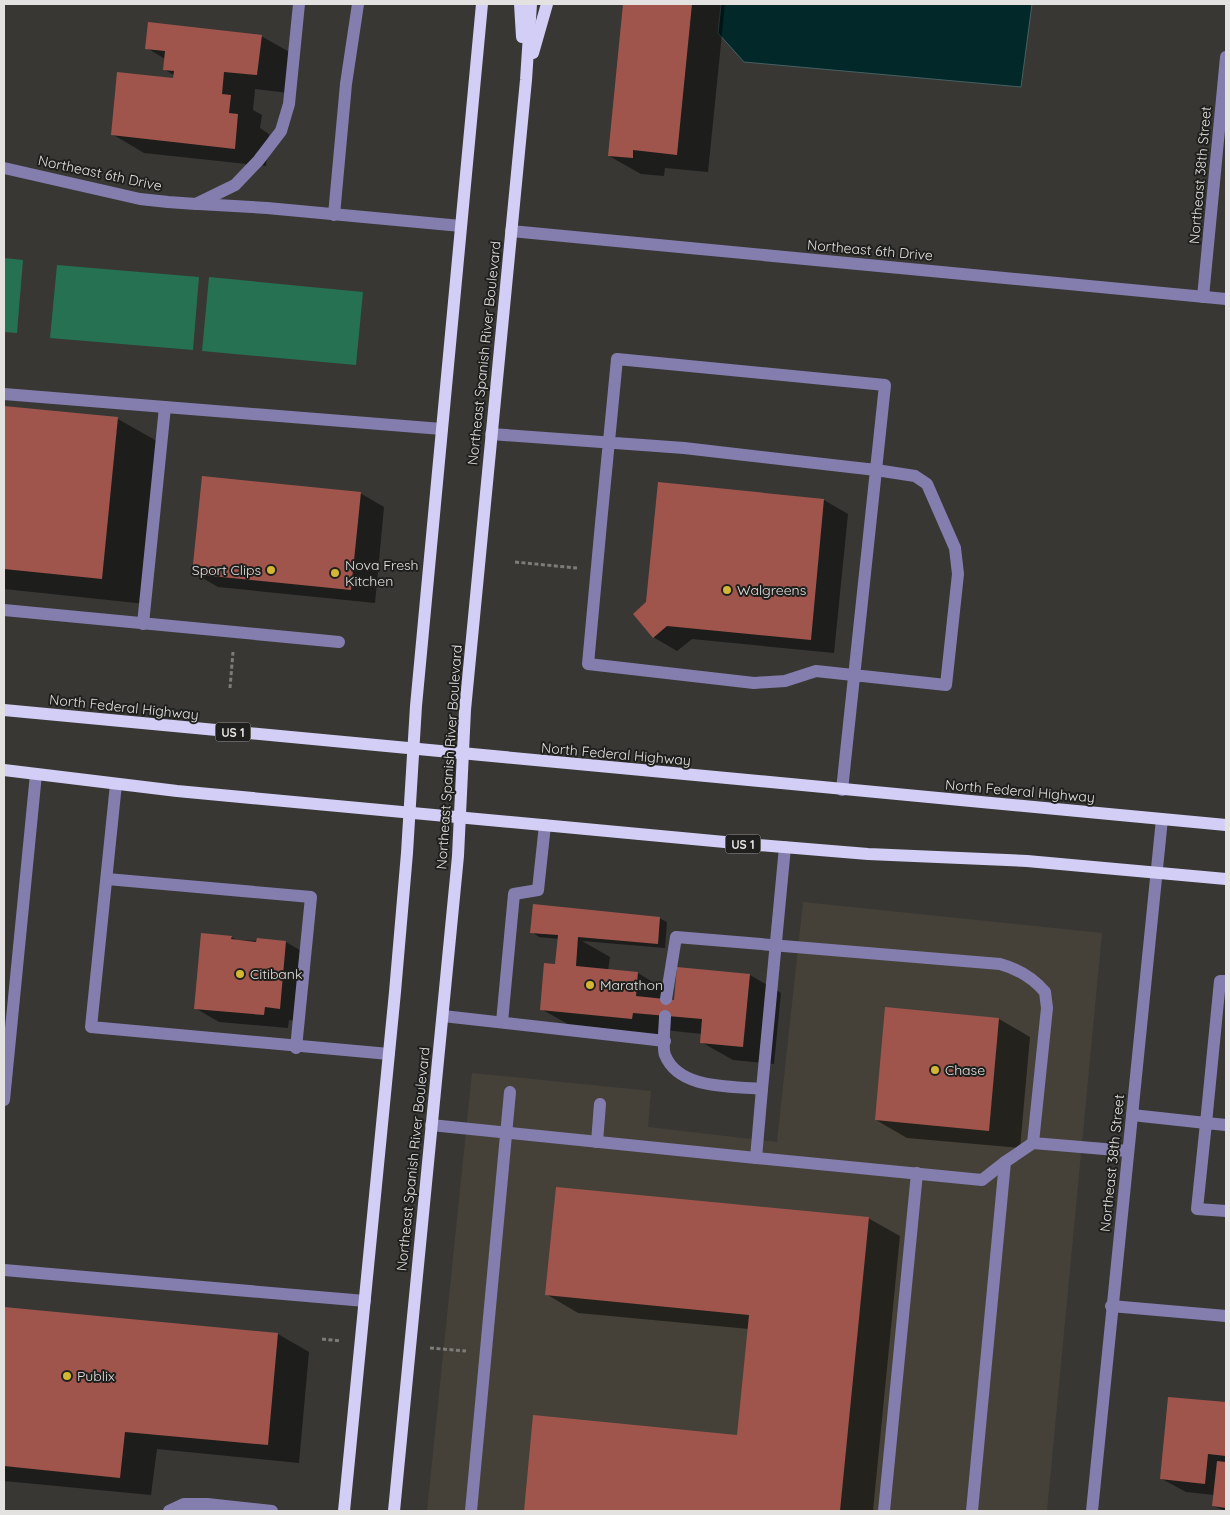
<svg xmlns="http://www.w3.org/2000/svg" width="1230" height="1515" font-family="Quicksand,sans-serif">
	<rect width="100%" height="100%" fill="#383734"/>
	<polygon fill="#454138" points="803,902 1102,933 1047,1511 427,1511 472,1073 651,1091 648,1127 777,1142"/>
	<g fill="#257152">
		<polygon points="4,258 23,260 17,333 4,332"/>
		<polygon points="57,265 199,277 193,350 50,338"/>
		<polygon points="209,277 363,292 356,365 202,351"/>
	</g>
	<polygon fill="#03282a" stroke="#466061" points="721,4 1032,4 1021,87 744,62 718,33"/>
	<g fill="#0007">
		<polygon points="624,4 725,4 708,172 665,168 664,176 641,174 609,156"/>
		<polygon points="261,36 293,54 289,93 255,89 253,110 262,115 260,128 269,134 266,166 144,153 112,134 175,80 175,76 164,69 165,59 147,48"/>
		<polygon points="4,407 118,419 162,444 146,604 4,589"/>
		<polygon points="360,493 384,507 375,603 218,587 194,573"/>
		<polygon points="824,500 848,514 834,653 692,639 677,651 653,637 648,603"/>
		<polygon points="659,918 667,922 665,948 582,941 610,957 608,971 638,973 669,992 668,1000 675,1001 750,975 781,993 774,1064 733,1060 701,1042 702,1034 664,1030 663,1036 573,1027 541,1009 556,965 559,939 539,937 532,932"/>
		<polygon points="231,937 237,940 286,942 310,956 304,1022 289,1020 288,1028 219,1022 195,1008"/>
		<polygon points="886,1009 999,1019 1030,1037 1020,1148 907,1138 876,1120"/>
		<polygon points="868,1218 900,1236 873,1511 525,1511 534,1417 738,1437 749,1329 578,1313 546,1294"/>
		<polygon points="4,1308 278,1334 309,1352 299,1463 157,1449 151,1495 4,1481"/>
		<polygon points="1169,1398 1226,1404 1226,1511 1213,1506 1214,1495 1186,1492 1162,1479"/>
	</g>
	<g fill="#9f554c">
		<polygon points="623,4 692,4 677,155 633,150 633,158 608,156"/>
		<polygon points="148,22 262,35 257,75 224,72 222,94 231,95 229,113 238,114 235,149 111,135 117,72 173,78 174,71 163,70 165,51 145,49"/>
		<polygon points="4,406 118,417 102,579 4,569"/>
		<polygon points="202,476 361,492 351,590 192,574"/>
		<polygon points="658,482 824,499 811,640 667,626 653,638 633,614 646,602"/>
		<polygon points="533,904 660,917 658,944 578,937 576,966 638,972 636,996 674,1000 677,967 750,974 743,1047 700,1043 702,1019 633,1013 632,1019 540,1010 544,963 555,964 558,935 530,933"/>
		<polygon points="201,933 232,936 231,939 256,942 257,938 286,941 280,1009 265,1007 264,1015 194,1009"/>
		<polygon points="885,1007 999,1018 989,1131 875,1120"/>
		<polygon points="556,1187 869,1217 840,1511 524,1511 533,1415 737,1435 749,1315 545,1295"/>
		<polygon points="4,1307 278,1333 268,1445 125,1432 120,1478 4,1466"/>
		<polygon points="1168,1397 1226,1402 1226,1456 1208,1454 1205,1484 1160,1479"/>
		<polygon points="1217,1461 1226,1462 1226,1508 1212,1506"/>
	</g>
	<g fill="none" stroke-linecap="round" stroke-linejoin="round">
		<g stroke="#7d7c7a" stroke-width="3" stroke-dasharray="4 2.5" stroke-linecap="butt">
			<polyline points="515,562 577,568"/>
			<polyline points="230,688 233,652"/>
			<polyline points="322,1339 341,1341"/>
			<polyline points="430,1348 466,1351"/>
		</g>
		<g stroke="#847eae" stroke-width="12">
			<polyline points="4,168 140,199 168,202 196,204 235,185 258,161 281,131 289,104 299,4"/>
			<polyline points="199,204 267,208 461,226"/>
			<polyline points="334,215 346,84 358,4"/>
			<polyline points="511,231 1226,299"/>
			<polyline points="1203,297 1226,57"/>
			<polyline points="4,394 165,407"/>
			<path d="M491,434L684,448L876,470L915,476L927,484L955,548L958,574L946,685L816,671L785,681L754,683L588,664C597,562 607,461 617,359L885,385C870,520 856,655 842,790"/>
			<polyline points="4,610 339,642"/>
			<polyline points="143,624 165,407 442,429"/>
			<polyline points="116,784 91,1027 389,1054"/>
			<polyline points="107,879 311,897 296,1048"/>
			<path d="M666,999L676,937L1000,964C1018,969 1033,978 1045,992L1047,1008L1033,1143L1128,1151"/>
			<polyline points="443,1016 665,1041"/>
			<path d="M665,1016C665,1025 662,1047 665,1055C679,1090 732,1086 762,1089L785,847"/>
			<polyline points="502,1022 514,894 538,890 545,825"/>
			<polyline points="4,1100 36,774"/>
			<polyline points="1132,1115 1206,1123 1220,981 1226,981"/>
			<polyline points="431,1125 756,1158 762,1089"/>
			<polyline points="1226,1125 1206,1123 1197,1209 1226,1211"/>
			<polyline points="597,1142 600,1104"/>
			<polyline points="756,1158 982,1180 1005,1162"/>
			<polyline points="4,1270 365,1301"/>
			<polyline points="1111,1306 1226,1316"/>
			<polyline points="169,1511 184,1504 207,1504 272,1511"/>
			<polyline points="471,1511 510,1092"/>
			<polyline points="884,1511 917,1173"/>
			<polyline points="972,1511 1005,1162 1033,1143"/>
			<polyline points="1092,1511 1162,819"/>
		</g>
		<g stroke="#d2cef5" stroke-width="12">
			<polyline points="520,4 522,37"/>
			<polyline points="533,53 547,4"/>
			<polyline points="4,710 1226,825"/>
			<polyline points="4,770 177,791 746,844 868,854 1027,861 1226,879"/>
			<polyline points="344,1511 395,992 407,853 416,706 482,4"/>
			<polyline points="394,1511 458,856 465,710 526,80 531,4"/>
		</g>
	</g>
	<g fill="#d4b635" stroke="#1f1f1d" stroke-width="2">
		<circle cx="271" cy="570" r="5"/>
		<circle cx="335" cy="573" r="5"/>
		<circle cx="727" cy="590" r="5"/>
		<circle cx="240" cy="974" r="5"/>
		<circle cx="590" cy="985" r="5"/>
		<circle cx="935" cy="1070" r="5"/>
		<circle cx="67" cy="1376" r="5"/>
	</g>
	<g text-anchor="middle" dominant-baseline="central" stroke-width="4" stroke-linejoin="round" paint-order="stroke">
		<g fill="#1f1f1d" stroke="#a8a8a6" stroke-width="1">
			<rect x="215.5" y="722.5" width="35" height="19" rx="4"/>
			<rect x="725.5" y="834.5" width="35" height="19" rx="4"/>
		</g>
		<g font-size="12" font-weight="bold" fill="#e3e2e0">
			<text x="233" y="732">US 1</text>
			<text x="743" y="844">US 1</text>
		</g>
		<g font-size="14" fill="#e3e2e0" stroke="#1f1f1d">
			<text transform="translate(100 173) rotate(12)">Northeast 6th Drive</text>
			<text transform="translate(1200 175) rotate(-85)">Northeast 38th Street</text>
			<text transform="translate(870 250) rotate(5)">Northeast 6th Drive</text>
			<text transform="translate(484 353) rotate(-84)">Northeast Spanish River Boulevard</text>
			<text transform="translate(124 707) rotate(6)">North Federal Highway</text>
			<text transform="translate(616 754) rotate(5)">North Federal Highway</text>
			<text transform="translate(449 757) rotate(-86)">Northeast Spanish River Boulevard</text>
			<text transform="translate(1020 791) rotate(5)">North Federal Highway</text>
			<text transform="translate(413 1159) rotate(-84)">Northeast Spanish River Boulevard</text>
			<text transform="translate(1112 1163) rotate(-84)">Northeast 38th Street</text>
		</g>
		<g font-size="14" fill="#e3e2e0" stroke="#1f1f1d" text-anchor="start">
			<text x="345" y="565">Nova Fresh<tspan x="345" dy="16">Kitchen</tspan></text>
			<text x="261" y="570" text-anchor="end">Sport Clips</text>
			<text x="737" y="590">Walgreens</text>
			<text x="250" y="974">Citibank</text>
			<text x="600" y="985">Marathon</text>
			<text x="945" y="1070">Chase</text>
			<text x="77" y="1376">Publix</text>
		</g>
	</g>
	<rect width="1230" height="1515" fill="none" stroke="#e3e2e0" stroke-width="10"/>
</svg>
